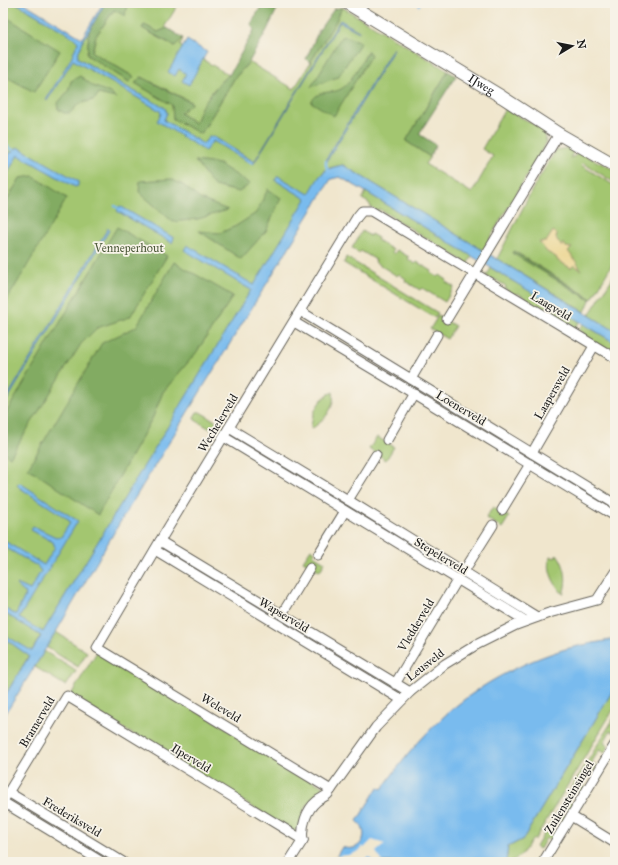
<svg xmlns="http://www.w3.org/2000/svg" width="618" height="865" font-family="'IM FELL Great Primer',serif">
	<rect width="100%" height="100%" fill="#f7f3e8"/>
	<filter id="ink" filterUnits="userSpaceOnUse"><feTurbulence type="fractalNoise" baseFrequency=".025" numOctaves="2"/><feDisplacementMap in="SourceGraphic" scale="8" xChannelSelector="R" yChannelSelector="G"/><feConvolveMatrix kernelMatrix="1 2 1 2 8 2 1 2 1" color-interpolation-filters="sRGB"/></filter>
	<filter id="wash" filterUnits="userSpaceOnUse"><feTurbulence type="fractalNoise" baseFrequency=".012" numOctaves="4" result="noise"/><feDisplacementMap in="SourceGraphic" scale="16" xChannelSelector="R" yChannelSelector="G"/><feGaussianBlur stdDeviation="0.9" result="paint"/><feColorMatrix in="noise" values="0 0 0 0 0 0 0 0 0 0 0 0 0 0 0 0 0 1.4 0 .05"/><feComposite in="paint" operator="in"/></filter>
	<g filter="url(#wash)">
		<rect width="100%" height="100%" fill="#f0e6cd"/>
		<g fill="#a3c66f" stroke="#607146">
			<path d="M3,3H20L81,40L73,58L166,112L161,121L203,147L209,138L252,162L253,161L214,137H209L203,144L166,122L164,120L167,113L165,108L130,89L78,58C76,52 83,47 83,39L89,31L87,55L129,82L134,77L92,52L96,36L114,10L125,15L127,3H179L165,26L167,28L158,32L144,25L142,28L174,46L183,38L180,46L229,75C213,87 202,104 195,123L180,113L191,102L142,77L135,83L172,105L173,119L201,134L234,79L249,62L294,89L336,21L342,7L448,71L406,141L430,157L425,164L472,193L493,156L482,149L505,109L545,130L546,143L490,238L484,251L343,165L329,168L324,171L43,632L3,699Z"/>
			<polygon points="572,147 575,149 570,158 575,156 578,152 615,170 615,183 583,163 581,165 615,186 615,259 592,299 514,251 512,253 590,300 585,312 497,259 533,188 556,150"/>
			<polygon points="366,192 472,256 468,263 469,264 468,266 464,264 465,262 379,209 377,211 371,207 369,203 362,199"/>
			<polygon points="362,231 370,236 371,234 378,238 377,240 393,250 392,252 394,254 397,250 409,257 408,259 415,264 417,262 432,271 431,273 438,277 440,275 447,280 446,282 454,287 445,302 422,288 420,290 405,281 406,279 399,274 397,276 375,262 376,260 361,251 359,253 352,248"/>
			<polygon points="346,257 438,313 435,318 344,263"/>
			<polygon points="491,268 580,321 575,328 562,320 561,322 551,316 551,314 540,307 538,309 528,302 529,300 517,293 515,295 505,289 506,286 494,279 493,281 485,275 487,275"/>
			<polygon points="615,274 615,331 589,315"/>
			<polygon points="438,316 455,326 447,339 430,329"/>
			<polygon points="583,324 615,343 615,352 614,354 582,335 584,333 579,330"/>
			<path d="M333,392C336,408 323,422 311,429C311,414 319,397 333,392Z"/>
			<polygon points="197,412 200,412 224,426 219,434 195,420 194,417"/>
			<polygon points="377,437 394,447 386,460 369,449"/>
			<polygon points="493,507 509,517 502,528 486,518"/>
			<polygon points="311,549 315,552 313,555 325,562 320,571 303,561"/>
			<path d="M557,554C566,566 568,581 563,594C553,583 547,571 550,556L555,558Z"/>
			<polygon points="56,632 87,652 78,667 46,647"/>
			<polygon points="98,650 323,787 317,797 311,801 306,807 303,813 302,822 295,833 70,696"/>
			<polygon points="44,651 76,671 66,686 35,667"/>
			<path d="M615,687V707L543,826L535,839H533C526,848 519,862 506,862L508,847L523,839Z"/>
			<polygon points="615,716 614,726 615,727 615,733 610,731 604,743 609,746 605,753 599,750 592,762 597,766 593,773 587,769 580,781 585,785 581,793 575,790 568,801 574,804 570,811 562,807 561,805"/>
			<polygon points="559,811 567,816 563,822 558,819 551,830 556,833 551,841 546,838 540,849 536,847 557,812"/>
		</g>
		<g fill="#82ab62" stroke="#4f643f">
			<polygon points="105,3 127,3 125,16 114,10 96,36 92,52 134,77 129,82 87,55 89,31"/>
			<polygon points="263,3 280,3 267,30 249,62 234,79 201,134 173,119 172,105 135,83 141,77 192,103 180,113 195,123 201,107 221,81 229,75 254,30 251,24"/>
			<polygon points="342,7 336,21 310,63 306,59 319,30 334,9"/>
			<polygon points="3,15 60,51 34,92 3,75"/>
			<polygon points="144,25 158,32 167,28 183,38 175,46 142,28"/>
			<polygon points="345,36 361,42 338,77 311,87 341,37"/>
			<path d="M368,51L371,55L334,116L311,102C320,87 333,96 344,87C351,82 363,59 368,51Z"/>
			<polygon points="448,71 456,76 419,134 436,145 430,157 406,141"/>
			<polygon points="80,76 93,86 110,93 116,98 98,94 96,98 93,100 79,104 70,113 64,113 58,109 57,104 68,91 71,81"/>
			<polygon points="195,161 219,164 250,184 239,192 214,186"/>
			<polygon points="33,176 67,198 3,307 3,207 20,178"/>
			<polygon points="171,179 183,185 200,199 228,210 198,219 173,222 139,192 140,181"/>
			<polygon points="268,189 281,198 266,231 241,259 199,231 220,233 236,226 256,213"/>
			<polygon points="117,227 167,256 130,317 97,328 81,344 10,457 3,452 3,418"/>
			<polygon points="513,251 591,299 590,300 512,253"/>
			<polygon points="174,262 233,296 196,353 163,392 153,417 98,515 28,468 102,343 136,327"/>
		</g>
		<polygon fill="#eeda9e" stroke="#857b5d" points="553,231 557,234 556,238 562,247 563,243 566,247 572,248 568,251 577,263 581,270 574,265 571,268 558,261 556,257 547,252 539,242 546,242"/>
		<g fill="#79bbee" stroke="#4a6c85">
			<path d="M16,3H24L82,38L103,3H105L89,31L83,39C83,47 76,52 78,58L130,89L165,108L167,113L164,120L200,142L203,144L209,137H214L254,162L340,20L359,31V32L340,22L253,165L213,141L205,151L157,121L161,114L160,111L73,60L47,101L46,100L70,60L78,42L73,37Z"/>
			<polygon points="187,40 207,52 189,85 182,81 186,74 179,69 175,76 168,72"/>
			<polygon points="393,48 394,49 328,159 327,162 325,163 328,156"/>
			<polygon points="18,147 78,181 78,186 75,187 18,155 3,181 3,167 8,159 9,154"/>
			<path d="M343,165L615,331V343L366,192L340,177L331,179L119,524L56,632L3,718V699L29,656L8,641L5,640L3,642V634L32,651L41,636L3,612V607L14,614H16L26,594L16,585L17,584L30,590L41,571L37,566L3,546V540L44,565L55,547L53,542L31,530L33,526L58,538L61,537L70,523L68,519L20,488L17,485L20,483L78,521L19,618L43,632L251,290L184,250L187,245L254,285L306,199L275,180L278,176L309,194C320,176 320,169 343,165Z"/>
			<polygon points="120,206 174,238 172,243 117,211"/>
			<polygon points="108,228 110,229 3,407 3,404"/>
			<path d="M615,639V687L523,839L508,847L506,862H333L342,847C360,854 372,834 357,821L378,787L382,789C428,723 475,680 553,653C572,646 595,643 615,639Z"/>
		</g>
		<polygon fill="#f0e6cd" points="372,840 385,844 376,852 383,862 373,862 370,857 358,862 332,862 336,856 348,855 357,852 362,849 361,847 362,846 364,848"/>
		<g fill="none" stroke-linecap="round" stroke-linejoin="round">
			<g stroke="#79bbee" stroke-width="2.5">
				<polyline points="419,5 420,3"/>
				<polyline points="3,144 15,151 14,152"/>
				<polyline points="326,161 326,165 328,171"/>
				<polyline points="115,206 121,210"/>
			</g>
		</g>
	</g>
	<g filter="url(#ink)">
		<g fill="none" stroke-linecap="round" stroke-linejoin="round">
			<defs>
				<g id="street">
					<polyline points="300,311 615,504"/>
					<polyline points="447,319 559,134"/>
					<polyline points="294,322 411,392 615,516"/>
					<polyline points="411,379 437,335"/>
					<polyline points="229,428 348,500 537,617"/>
					<polyline points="224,437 526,621"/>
					<polyline points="387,440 414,393"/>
					<polyline points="532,453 594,346"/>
					<polyline points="348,500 376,455"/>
					<polyline points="502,510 530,464"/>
					<polyline points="160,541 410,692"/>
					<polyline points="155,550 402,700"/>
					<polyline points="318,555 345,511"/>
					<polyline points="464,571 493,525"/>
					<polyline points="282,614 310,568"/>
					<polyline points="395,684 458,579"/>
					<polyline points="331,790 97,648 160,541 357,217 362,211 371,211 615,358"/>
					<polyline points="8,792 123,862"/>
					<polyline points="3,801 67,696 303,840"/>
					<polyline points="3,802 102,862"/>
					<polyline points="571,816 615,843"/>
					<path d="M303,840C301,827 306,810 317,801C321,798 325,797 328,794L376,727L410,692L445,664L476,645L516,625L549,613L597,600L615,572"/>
					<polyline points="289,862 303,840"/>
					<polyline points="543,862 615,744"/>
				</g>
				<g id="secondary">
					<path id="s1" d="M347,3L502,97L559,134L615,166"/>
				</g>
			</defs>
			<use href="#street" stroke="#66635a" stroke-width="11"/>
			<use href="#secondary" stroke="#66635a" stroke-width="14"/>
			<use href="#street" stroke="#fff" stroke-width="9"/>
			<use href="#secondary" stroke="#fff" stroke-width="12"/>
		</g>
	</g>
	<g text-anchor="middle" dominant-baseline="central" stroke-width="3.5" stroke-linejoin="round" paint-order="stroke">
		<g font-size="12" fill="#1c1c1c" stroke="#f7f3e8">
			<text stroke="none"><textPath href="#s1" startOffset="157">IJweg</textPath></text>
			<text transform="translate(551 306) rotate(31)">Laagveld</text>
			<text transform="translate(552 393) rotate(-60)">Laapersveld</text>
			<text transform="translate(461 408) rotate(31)">Loenerveld</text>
			<text transform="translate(218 423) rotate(-59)">Wechelerveld</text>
			<text transform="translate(441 556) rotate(31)">Stepelerveld</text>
			<text transform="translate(284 615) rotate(31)">Wapserveld</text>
			<text transform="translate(416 625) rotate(-59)">Vledderveld</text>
			<text transform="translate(425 665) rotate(-38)">Leusveld</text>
			<text transform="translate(221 708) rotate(31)">Weleveld</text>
			<text transform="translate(37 722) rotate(-59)">Bramerveld</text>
			<text transform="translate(191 758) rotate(31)">Ilperveld</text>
			<text transform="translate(569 797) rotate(-59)">Zuilensteinsingel</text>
			<text transform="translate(72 817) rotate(31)">Frederiksveld</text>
		</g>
		<g font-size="12" fill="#4b5839" stroke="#f7f3e8">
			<text x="129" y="248">Venneperhout</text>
		</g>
	</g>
	<rect width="618" height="865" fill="none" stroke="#f7f3e8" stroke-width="16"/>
	<g transform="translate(572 46) rotate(80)" stroke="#f7f3e8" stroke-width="3" paint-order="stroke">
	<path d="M0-3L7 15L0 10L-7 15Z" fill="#1c1c1c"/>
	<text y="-6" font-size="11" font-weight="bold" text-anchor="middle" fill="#1c1c1c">N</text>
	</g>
</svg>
